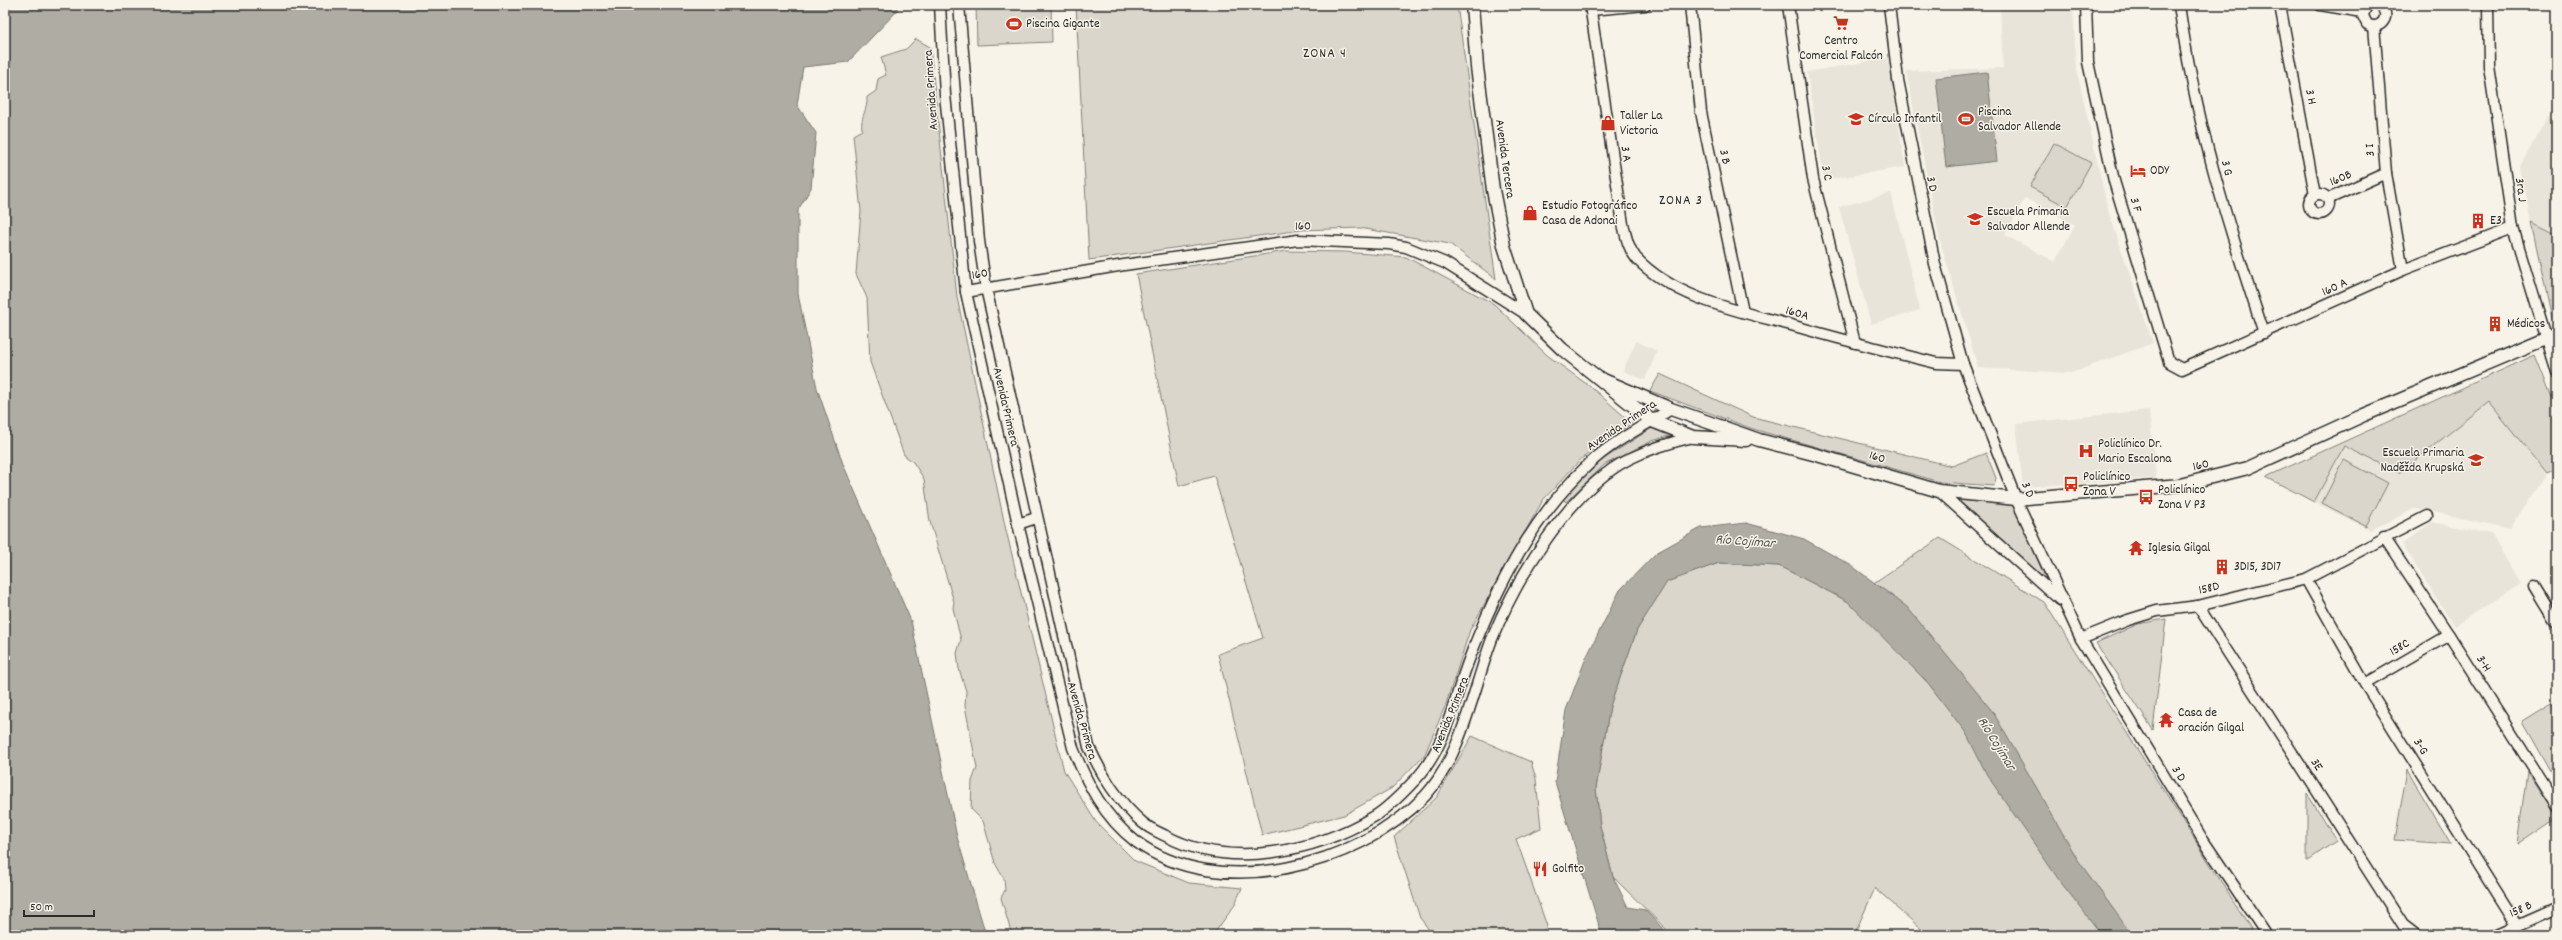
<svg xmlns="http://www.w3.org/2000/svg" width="2562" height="940" font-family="Dekko,sans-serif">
	<rect width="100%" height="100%" fill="#f7f3e8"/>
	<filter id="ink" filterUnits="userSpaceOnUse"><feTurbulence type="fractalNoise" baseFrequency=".025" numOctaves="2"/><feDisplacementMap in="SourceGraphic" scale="8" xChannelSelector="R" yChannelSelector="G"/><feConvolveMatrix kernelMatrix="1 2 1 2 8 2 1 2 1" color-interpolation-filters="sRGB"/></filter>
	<g filter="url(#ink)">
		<g fill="#e8e4da" fill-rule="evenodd">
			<path d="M2000,5H2073L2076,66L2108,210L2153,343L2071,373L1978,368L1939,237L1906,71L2003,68ZM2025,198L2075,225L2055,262L2005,235Z"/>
			<polygon points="1888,58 1905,167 1824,180 1807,72"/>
			<polygon points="2549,115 2557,120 2557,235 2531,222 2519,168"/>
			<polygon points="1891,193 1920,310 1871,324 1839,207"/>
			<polygon points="1636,341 1657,351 1645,380 1623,371"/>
			<polygon points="2489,402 2546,473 2510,529 2416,508 2371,530 2314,502 2344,446 2399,473"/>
			<polygon points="2149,410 2156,478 2023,487 2016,424"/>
			<polygon points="2432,522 2491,534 2521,584 2454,626 2402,544"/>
		</g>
		<g fill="#dad6cc" stroke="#82807c">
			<polygon points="976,5 1051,5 1052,42 977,45"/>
			<polygon points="1076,5 1457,5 1496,279 1450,244 1360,228 1301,230 1089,260"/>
			<path d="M916,39L930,47L957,297L1005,526L1064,771L1096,822L1135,861L1189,883L1242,888L1234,906L1213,935H1013L1011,932L1001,898L1005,890L1004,879L995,863L983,821L971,809L972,781L977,768L965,706L966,691L959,669L957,653L961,640L953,608L954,602L930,522L924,479L913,462L904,455L870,362L867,298L856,274L861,211L853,135L862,130C860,115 868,111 867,97L876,91L878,79L886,75L881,57L906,49Z"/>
			<polygon points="2054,143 2091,163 2067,207 2030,187"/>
			<polygon points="2531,222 2557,235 2557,322 2553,323"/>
			<polygon points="1287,251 1345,252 1406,257 1494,304 1547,355 1592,388 1632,423 1581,459 1543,500 1470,630 1446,704 1425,754 1392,788 1344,815 1262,835 1218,654 1263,638 1214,476 1179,486 1136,274"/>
			<polygon points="2535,355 2557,410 2557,468 2546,473 2489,402 2399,473 2344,446 2314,502 2266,477"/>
			<polygon points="1660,374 1753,417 1952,466 1986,453 1996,478 1994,486 1940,482 1753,429 1650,391"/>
			<polygon points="1652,428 1675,434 1652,441 1604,465 1566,502 1562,498 1602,460"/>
			<polygon points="2344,460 2388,483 2366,526 2322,503"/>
			<polygon points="1957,499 2015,505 2047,581"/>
			<polygon points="1940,538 2044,602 2255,935 1928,935 1875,888 1854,935 1672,935 1613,877 1600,826 1596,788 1610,706 1637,630 1666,582 1719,563 1779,566 1847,601"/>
			<polygon points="2166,619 2153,730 2096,643 2138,624"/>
			<polygon points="2551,703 2557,713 2557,783 2522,721"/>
			<polygon points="1472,736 1531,762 1536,779 1541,828 1516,839 1547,926 1540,935 1433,935 1420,918 1394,837 1437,797"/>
			<polygon points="2407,770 2451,844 2395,840"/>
			<polygon points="2527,772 2557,817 2517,844"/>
			<polygon points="2307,793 2336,841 2307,861"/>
		</g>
		<g fill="#afaca4" stroke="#7a7874">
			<polygon points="5,5 897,5 897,11 848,62 803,67 797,105 816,133 811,188 798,210 798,294 817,388 843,464 911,621 957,837 986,935 5,935"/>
			<polygon points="1987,72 1997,161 1946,167 1936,78"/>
			<polygon points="1746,523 1804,539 1852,566 1907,607 1993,712 2078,860 2132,935 2102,935 2059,880 1987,775 1966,733 1928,683 1847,601 1779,566 1719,563 1667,582 1637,630 1610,706 1596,788 1600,826 1613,877 1628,907 1645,910 1669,935 1600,935 1598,922 1555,782 1566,710 1586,658 1620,590 1656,553 1701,528"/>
		</g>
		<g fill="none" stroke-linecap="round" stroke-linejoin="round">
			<defs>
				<g id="minor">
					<path d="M940,5L945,95L966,292L1018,524L1073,748C1087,784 1104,817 1135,841C1218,903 1358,866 1425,796C1462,756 1473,689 1492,639C1516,579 1570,489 1629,459C1649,449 1672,442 1693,437"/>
					<path d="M959,5L979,241L986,288L1089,747C1103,777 1118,802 1143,823C1150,829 1158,832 1166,836C1230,870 1315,852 1375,816C1391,806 1404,791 1417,778C1447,745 1454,697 1470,657C1497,586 1533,516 1589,464C1612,442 1644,426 1671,409"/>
					<path d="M1590,5L1623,224C1626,236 1628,248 1636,258C1675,299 1739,311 1791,325C1839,339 1887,351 1936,363L1963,364"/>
					<polyline points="1690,5 1701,112 1743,312"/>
					<polyline points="1788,5 1813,179 1855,343"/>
					<polyline points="1889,5 1898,80 1935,264 1963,364 2016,499 2081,639 2203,840 2267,935"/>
					<polyline points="2086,5 2088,62 2114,181 2169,362 2182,369 2403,270 2513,228"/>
					<path d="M2179,5C2195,120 2227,223 2264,333"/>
					<polyline points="2280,5 2315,195"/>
					<polyline points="2320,5 2363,12"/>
					<path d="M2369,5L2365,9L2363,16L2367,24C2381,32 2393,14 2379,5"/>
					<polyline points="2488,5 2489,66 2513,228 2557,373"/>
					<polyline points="1591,10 1645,5"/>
					<polyline points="2374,26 2386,173 2403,270"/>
					<circle cx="2319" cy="204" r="10"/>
					<polyline points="2328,199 2386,173"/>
					<polyline points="966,292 1124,265 1298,240 1389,244 1406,247 1445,263 1526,314"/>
					<polyline points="1939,491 2060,600"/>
					<polyline points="1018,524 1036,518"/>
					<polyline points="2384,537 2449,635 2557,806"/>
					<polyline points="2306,579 2365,684 2517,926"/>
					<polyline points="2535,586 2557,622"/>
					<polyline points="2198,606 2403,925 2416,935"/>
					<polyline points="2081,639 2128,620 2157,611 2198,606 2306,579 2427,516"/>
					<polyline points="2365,684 2449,635"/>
					<polyline points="2496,935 2557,908"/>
				</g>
				<g id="major">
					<polyline points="1472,5 1477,67 1493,190 1504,246 1526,314 1562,349 1652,421 1693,437 1746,440"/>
					<polyline points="1601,379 1671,409 1759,440 1817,455 1939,491 2016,499 2180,485 2248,468 2364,415 2557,334"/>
				</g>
			</defs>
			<use href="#minor" stroke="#2b2b2b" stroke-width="13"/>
			<use href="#major" stroke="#2b2b2b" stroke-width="15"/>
			<use href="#minor" stroke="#f7f3e8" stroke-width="10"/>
			<use href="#major" stroke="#f7f3e8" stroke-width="12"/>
		</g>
	</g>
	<defs>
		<symbol id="supermarket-bare" viewBox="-9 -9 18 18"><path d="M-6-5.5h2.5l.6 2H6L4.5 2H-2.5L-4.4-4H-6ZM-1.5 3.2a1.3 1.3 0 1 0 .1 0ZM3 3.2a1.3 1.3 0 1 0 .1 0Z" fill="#c8321e" stroke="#f7f3e8" stroke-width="2.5" paint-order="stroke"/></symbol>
		<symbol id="stadium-bare" viewBox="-9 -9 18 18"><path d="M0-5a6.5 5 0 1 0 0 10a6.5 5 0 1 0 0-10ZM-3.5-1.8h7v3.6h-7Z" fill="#c8321e" stroke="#f7f3e8" stroke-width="2.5" paint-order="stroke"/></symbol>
		<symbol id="school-bare" viewBox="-9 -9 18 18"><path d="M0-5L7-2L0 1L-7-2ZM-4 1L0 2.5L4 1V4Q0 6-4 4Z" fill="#c8321e" stroke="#f7f3e8" stroke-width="2.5" paint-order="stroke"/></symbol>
		<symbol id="shop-bare" viewBox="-9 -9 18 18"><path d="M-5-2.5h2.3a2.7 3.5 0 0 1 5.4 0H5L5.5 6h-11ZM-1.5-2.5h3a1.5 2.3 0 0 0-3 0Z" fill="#c8321e" stroke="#f7f3e8" stroke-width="2.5" paint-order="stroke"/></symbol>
		<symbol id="hotel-bare" viewBox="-9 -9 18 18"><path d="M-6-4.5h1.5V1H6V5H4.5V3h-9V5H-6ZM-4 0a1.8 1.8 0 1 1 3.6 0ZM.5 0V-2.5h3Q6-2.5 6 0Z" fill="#c8321e" stroke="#f7f3e8" stroke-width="2.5" paint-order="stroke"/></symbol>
		<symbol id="building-bare" viewBox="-9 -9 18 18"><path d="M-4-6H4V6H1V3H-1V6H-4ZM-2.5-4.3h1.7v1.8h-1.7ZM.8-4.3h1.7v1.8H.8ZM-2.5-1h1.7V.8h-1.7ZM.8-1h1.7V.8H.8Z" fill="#c8321e" stroke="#f7f3e8" stroke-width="2.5" paint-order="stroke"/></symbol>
		<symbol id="hospital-bare" viewBox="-9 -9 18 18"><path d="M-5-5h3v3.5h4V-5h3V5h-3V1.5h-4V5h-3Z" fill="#c8321e" stroke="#f7f3e8" stroke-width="2.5" paint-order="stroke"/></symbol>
		<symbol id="bus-bare" viewBox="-9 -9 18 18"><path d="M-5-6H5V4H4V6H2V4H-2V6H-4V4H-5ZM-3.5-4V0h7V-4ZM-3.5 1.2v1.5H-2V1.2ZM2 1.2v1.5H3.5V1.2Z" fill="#c8321e" stroke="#f7f3e8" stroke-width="2.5" paint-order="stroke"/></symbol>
		<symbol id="temple-bare" viewBox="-9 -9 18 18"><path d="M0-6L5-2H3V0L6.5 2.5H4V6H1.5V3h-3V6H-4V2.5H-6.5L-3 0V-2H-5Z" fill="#c8321e" stroke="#f7f3e8" stroke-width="2.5" paint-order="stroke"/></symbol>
		<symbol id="restaurant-bare" viewBox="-9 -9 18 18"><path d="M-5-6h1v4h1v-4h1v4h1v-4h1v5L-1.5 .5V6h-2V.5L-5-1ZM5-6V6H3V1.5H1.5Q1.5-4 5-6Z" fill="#c8321e" stroke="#f7f3e8" stroke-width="2.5" paint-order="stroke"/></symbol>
	</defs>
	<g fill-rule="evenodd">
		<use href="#supermarket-bare" x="1830" y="12" width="22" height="22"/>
		<use href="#stadium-bare" x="1003" y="13" width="22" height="22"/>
		<use href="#school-bare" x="1845" y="108" width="22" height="22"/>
		<use href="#stadium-bare" x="1955" y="108" width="22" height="22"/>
		<use href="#shop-bare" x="1597" y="112" width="22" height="22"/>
		<use href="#hotel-bare" x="2127" y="160" width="22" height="22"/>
		<use href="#shop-bare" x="1519" y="202" width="22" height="22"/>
		<use href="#school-bare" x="1964" y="208" width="22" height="22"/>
		<use href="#building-bare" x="2467" y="210" width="22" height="22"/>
		<use href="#building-bare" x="2484" y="313" width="22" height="22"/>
		<use href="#hospital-bare" x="2075" y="440" width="22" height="22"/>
		<use href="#school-bare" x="2465" y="449" width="22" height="22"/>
		<use href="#bus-bare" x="2060" y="473" width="22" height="22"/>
		<use href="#bus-bare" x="2135" y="486" width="22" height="22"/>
		<use href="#temple-bare" x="2125" y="537" width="22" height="22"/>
		<use href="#building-bare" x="2211" y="556" width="22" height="22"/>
		<use href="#temple-bare" x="2155" y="709" width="22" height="22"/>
		<use href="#restaurant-bare" x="1529" y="858" width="22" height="22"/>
	</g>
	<g text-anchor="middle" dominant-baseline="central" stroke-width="3" stroke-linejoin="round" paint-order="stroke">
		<g font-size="13" fill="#2b2b2b" stroke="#f7f3e8" text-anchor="start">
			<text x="1026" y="24">Piscina Gigante</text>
			<text x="1841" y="41" text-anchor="middle">Centro<tspan x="1841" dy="15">Comercial Falcón</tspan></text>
			<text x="1978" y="112">Piscina<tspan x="1978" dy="15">Salvador Allende</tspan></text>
			<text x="1620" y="116">Taller La<tspan x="1620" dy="15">Victoria</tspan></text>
			<text x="1868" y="119">Círculo Infantil</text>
			<text x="2150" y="171">ODY</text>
			<text x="1542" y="206">Estudio Fotográfico<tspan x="1542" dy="15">Casa de Adonai</tspan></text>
			<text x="1987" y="212">Escuela Primaria<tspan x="1987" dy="15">Salvador Allende</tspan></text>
			<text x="2490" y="221">E3</text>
			<text x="2507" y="324">Médicos</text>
			<text x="2098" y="444">Policlínico Dr.<tspan x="2098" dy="15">Mario Escalona</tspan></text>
			<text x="2464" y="453" text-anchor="end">Escuela Primaria<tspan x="2464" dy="15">Naděžda Krupská</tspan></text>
			<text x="2083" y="477">Policlínico<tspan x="2083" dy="15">Zona V</tspan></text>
			<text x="2158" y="490">Policlínico<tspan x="2158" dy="15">Zona V P3</tspan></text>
			<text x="2148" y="548">Iglesia Gilgal</text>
			<text x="2234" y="567">3D15, 3D17</text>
			<text x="2178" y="713">Casa de<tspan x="2178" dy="15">oración Gilgal</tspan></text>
			<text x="1552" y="869">Golfito</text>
		</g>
		<g font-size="13" fill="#2b2b2b" stroke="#f7f3e8">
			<text transform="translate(932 90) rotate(-94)">Avenida Primera</text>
			<text transform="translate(2310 97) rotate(79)">3 H</text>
			<text transform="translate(2371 150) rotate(-95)">3 I</text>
			<text transform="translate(1625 154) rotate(82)">3 A</text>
			<text transform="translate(1724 157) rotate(78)">3 B</text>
			<text transform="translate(1504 159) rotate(82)">Avenida Tercera</text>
			<text transform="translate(2226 168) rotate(76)">3 G</text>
			<text transform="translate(1826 173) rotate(79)">3 C</text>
			<text transform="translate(2341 179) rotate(-24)">160B</text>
			<text transform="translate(1931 184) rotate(79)">3 D</text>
			<text transform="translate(2520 190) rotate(82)">3ra J</text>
			<text transform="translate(2135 205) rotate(73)">3 F</text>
			<text transform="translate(1303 227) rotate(-1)">160</text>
			<text transform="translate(980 275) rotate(-11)">160</text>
			<text transform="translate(2335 288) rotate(-25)">160 A</text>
			<text transform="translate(1797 314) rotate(16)">160A</text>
			<text transform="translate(1005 407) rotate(77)">Avenida Primera</text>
			<text transform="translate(1622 426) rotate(-34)">Avenida Primera</text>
			<text transform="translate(1877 458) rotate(17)">160</text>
			<text transform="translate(2201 466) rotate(-14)">160</text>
			<text transform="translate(2027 490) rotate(67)">3 D</text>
			<text transform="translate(2209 589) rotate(-13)">158D</text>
			<text transform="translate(2400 648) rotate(-31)">158C</text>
			<text transform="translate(2483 664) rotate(58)">3-H</text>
			<text transform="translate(1451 715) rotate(-68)">Avenida Primera</text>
			<text transform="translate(1081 721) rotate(74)">Avenida Primera</text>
			<text transform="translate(2420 747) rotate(58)">3-G</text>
			<text transform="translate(2316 765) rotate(57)">3E</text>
			<text transform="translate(2178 774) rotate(59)">3 D</text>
			<text transform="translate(2521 910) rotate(-24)">158 B</text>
		</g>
		<g font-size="14" letter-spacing="1" fill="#2b2b2b" stroke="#f7f3e8">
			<text x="1325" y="54">ZONA 4</text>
			<text x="1681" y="201">ZONA 3</text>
		</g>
		<g font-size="14" font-style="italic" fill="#53524f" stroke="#f7f3e8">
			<text transform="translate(1745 542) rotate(4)">Río Cojímar</text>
			<text transform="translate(1996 744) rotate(58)">Río Cojímar</text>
		</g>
	</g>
	<rect width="2562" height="940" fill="none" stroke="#f7f3e8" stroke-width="20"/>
	<rect x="10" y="10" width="2542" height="920" fill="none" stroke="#2b2b2b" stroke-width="1.5" filter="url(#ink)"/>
	<path d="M24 910v6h70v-6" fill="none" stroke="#2b2b2b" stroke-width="2"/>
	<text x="30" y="910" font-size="12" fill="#2b2b2b" stroke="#f7f3e8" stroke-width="3" paint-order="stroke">50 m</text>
</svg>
